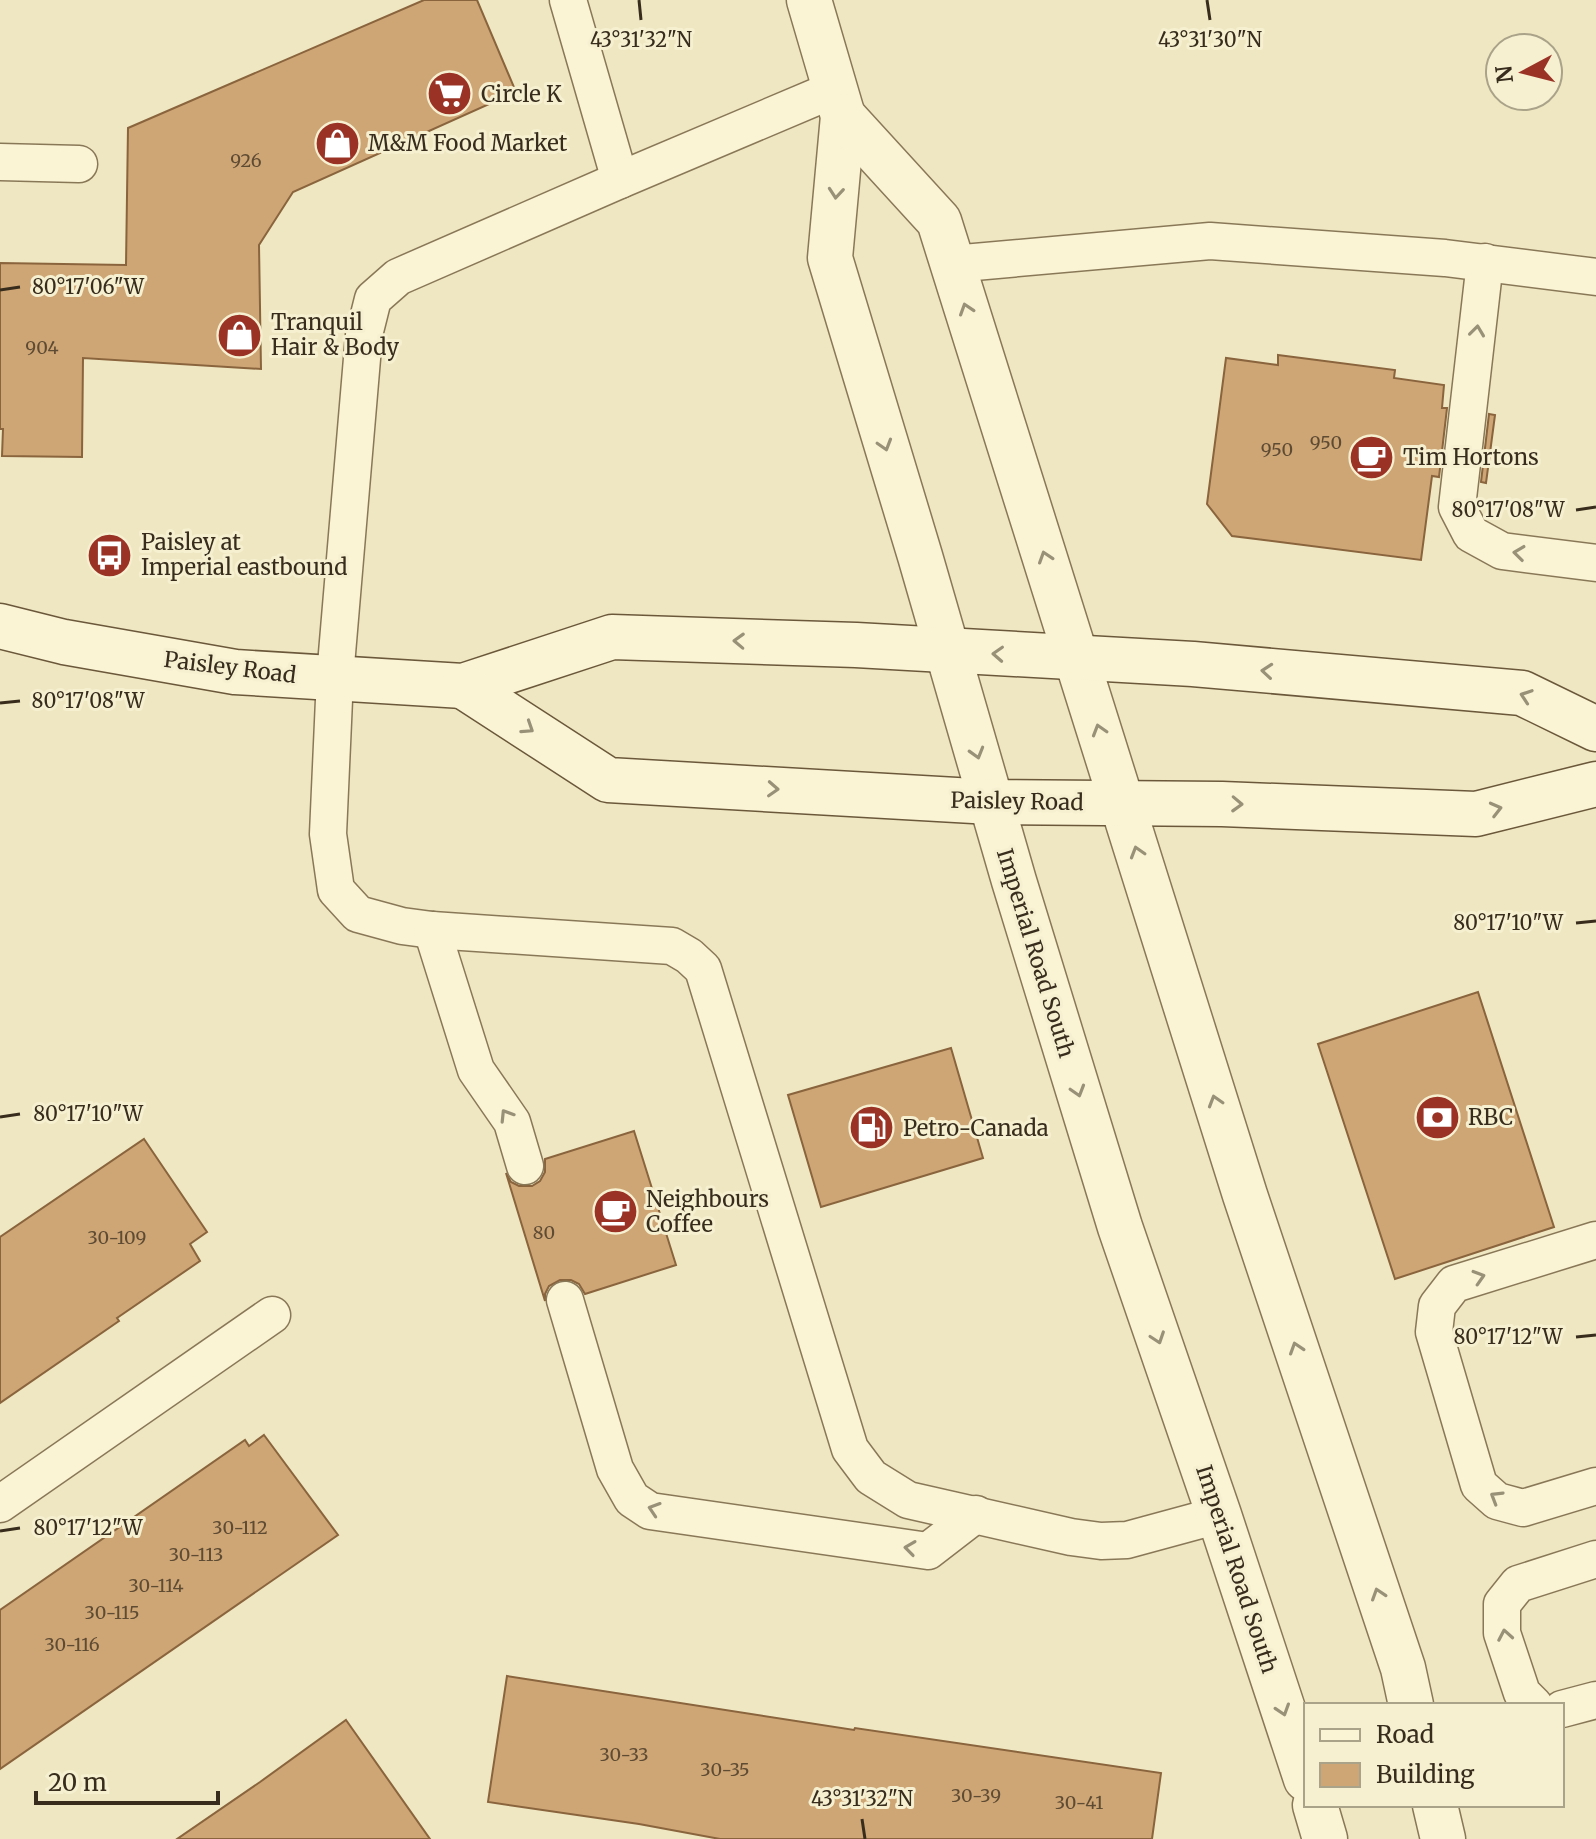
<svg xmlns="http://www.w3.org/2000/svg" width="1596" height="1839" font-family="Merriweather,serif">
	<rect width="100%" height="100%" fill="#efe7c1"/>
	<g fill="#cea575" stroke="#89643d" stroke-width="2">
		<polygon points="424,0 477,0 516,92 293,192 259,245 261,369 83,358 82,457 2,456 3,429 0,429 0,263 126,265 128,128"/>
		<polygon points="1278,355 1395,370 1394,378 1444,385 1442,408 1447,408 1439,477 1432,476 1421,560 1232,536 1207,504 1226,358 1278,365"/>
		<polygon points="1489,414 1495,415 1486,483 1481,482"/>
		<polygon points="1478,992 1554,1227 1395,1279 1318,1044"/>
		<polygon points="951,1048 983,1158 821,1207 788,1095"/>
		<polygon points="634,1131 676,1265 585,1294 579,1284 571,1280 560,1280 549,1286 545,1294 545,1301 506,1173 511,1182 519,1186 532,1186 540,1181 545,1172 545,1159"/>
		<polygon points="144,1139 207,1232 190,1244 200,1261 117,1318 119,1321 0,1403 0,1237"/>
		<polygon points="264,1435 338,1535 0,1769 0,1610 245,1440 249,1446"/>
		<polygon points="507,1676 854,1730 855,1728 1161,1773 1152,1839 720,1839 639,1824 488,1802"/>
		<polygon points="346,1720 430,1839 177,1839 260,1782"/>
	</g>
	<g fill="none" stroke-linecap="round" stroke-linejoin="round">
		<defs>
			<g id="service">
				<polyline points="568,0 620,180"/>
				<polyline points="835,89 620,180 398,277 373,299 364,335 335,677 328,834 336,890 358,914 402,926 432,930 672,946 689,956 703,969 850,1449 871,1477 908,1500 1071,1537 1101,1541 1127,1540 1219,1515"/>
				<polyline points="0,162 79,164"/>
				<polyline points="1485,262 1457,507 1471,534 1502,551 1596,563"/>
				<polyline points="952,264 1210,241 1445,258 1596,277"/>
				<polyline points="432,930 476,1070 512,1122 525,1166"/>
				<polyline points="1596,1240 1454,1284 1437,1306 1434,1332 1479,1485 1497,1501 1523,1508 1596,1486"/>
				<polyline points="565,1300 615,1469 632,1499 650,1511 928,1551 976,1514"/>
				<polyline points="0,1504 272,1315"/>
				<polyline points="1534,1705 1522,1693 1502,1633 1502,1604 1518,1584 1596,1559"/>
				<polyline points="1562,1709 1596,1700"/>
			</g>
			<g id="tertiary">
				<polyline points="809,0 843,116 830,258 920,556 1014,881 1120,1227 1219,1515 1306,1779"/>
				<polyline points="843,116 939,221 1245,1195 1403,1668 1411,1705"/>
				<polyline points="1315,1805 1325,1839"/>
				<polyline points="1435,1805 1443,1839"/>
			</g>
			<g id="secondary">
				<polyline points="0,626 64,642 235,672 463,686 612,637 856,645 1193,664 1522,693 1596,729"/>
				<polyline points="463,686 608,780 991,802 1222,804 1476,814 1596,784"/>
			</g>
		</defs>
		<use href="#service" stroke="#897858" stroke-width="39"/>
		<use href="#tertiary" stroke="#897858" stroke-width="47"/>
		<use href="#secondary" stroke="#6b583b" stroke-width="47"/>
		<use href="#service" stroke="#faf3d4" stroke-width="36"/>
		<use href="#tertiary" stroke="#faf3d4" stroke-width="44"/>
		<use href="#secondary" stroke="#faf3d4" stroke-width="44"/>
	</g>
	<defs><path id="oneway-chevron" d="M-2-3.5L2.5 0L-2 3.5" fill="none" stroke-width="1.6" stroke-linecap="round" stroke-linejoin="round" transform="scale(2)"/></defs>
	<g stroke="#999078">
		<use href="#oneway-chevron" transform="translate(836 193) rotate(95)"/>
		<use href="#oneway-chevron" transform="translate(966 309) rotate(-108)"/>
		<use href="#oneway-chevron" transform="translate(1477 331) rotate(-83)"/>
		<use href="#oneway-chevron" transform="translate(885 445) rotate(73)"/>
		<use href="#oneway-chevron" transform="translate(1519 553) rotate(-173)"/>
		<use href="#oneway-chevron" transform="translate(1045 557) rotate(-108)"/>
		<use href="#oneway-chevron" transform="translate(739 641) rotate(-178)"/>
		<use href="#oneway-chevron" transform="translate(998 654) rotate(-177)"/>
		<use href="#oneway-chevron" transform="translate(1267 671) rotate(-175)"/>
		<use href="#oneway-chevron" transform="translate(1526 696) rotate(-161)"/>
		<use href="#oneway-chevron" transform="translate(528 728) rotate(33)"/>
		<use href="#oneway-chevron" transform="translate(1099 730) rotate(-107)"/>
		<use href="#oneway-chevron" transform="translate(977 753) rotate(74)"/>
		<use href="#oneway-chevron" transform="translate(773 789) rotate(3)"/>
		<use href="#oneway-chevron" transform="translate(1237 804) rotate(2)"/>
		<use href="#oneway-chevron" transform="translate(1496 809) rotate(-14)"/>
		<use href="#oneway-chevron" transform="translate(1137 852) rotate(-107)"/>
		<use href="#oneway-chevron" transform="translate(1078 1091) rotate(73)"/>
		<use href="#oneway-chevron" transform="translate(1215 1101) rotate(-107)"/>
		<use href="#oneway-chevron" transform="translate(506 1115) rotate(-122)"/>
		<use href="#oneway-chevron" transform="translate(1479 1277) rotate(-17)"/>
		<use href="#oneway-chevron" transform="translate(1158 1338) rotate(71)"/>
		<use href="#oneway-chevron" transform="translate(1296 1348) rotate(-108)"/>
		<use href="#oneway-chevron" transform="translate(1496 1497) rotate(-149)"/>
		<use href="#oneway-chevron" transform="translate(654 1509) rotate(-162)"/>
		<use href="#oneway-chevron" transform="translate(910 1548) rotate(-172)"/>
		<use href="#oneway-chevron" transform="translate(1378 1594) rotate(-108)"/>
		<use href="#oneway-chevron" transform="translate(1505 1635) rotate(-100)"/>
		<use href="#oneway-chevron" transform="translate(1283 1710) rotate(72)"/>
	</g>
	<path fill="none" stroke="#382d1d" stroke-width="3" d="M639,0L641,20M1207,0L1210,20M0,290L20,287M1576,510L1596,507M0,703L20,701M1576,923L1596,921M0,1117L20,1114M1576,1337L1596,1335M0,1531L20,1528M862,1819L865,1839"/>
	<defs>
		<symbol id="supermarket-disc" viewBox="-11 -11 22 22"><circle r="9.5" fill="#9a3326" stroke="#f6f0d1"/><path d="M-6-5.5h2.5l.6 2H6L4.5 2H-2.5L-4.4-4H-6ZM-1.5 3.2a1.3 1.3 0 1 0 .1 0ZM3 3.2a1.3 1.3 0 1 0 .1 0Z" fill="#fff"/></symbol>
		<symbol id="shop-disc" viewBox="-11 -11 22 22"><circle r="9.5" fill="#9a3326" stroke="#f6f0d1"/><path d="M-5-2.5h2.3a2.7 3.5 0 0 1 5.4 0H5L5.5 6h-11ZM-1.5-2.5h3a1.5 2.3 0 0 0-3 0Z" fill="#fff"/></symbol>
		<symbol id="cafe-disc" viewBox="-11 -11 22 22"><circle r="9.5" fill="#9a3326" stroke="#f6f0d1"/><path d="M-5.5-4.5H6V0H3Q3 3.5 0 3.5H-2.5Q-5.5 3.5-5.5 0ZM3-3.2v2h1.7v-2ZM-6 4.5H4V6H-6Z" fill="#fff"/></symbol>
		<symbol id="bus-disc" viewBox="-11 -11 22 22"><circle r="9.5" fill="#9a3326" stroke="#f6f0d1"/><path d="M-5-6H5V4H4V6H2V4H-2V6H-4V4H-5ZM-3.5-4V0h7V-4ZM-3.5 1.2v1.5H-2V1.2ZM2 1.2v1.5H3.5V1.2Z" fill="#fff"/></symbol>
		<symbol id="bank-disc" viewBox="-11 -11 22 22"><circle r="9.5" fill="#9a3326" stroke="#f6f0d1"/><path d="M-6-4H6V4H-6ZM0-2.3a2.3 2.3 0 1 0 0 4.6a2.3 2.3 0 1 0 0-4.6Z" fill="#fff"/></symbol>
		<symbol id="fuel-disc" viewBox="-11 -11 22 22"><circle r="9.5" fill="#9a3326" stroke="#f6f0d1"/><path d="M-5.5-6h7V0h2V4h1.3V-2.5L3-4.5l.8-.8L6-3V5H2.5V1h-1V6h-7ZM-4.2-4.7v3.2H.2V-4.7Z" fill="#fff"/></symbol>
	</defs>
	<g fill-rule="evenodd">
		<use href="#supermarket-disc" x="424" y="68" width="51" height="51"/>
		<use href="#shop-disc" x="312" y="118" width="51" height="51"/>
		<use href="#shop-disc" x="214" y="310" width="51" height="51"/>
		<use href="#cafe-disc" x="1346" y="432" width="51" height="51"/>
		<use href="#bus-disc" x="84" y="530" width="51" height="51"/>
		<use href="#bank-disc" x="1412" y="1092" width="51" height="51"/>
		<use href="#fuel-disc" x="846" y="1102" width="51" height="51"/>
		<use href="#cafe-disc" x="590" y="1186" width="51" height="51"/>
	</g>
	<g text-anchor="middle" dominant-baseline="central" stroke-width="6" stroke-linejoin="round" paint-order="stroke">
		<g font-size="18" fill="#5e4b33">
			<text x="246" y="160">926</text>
			<text x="42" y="347">904</text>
			<text x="1326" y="442">950</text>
			<text x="1277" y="449">950</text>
			<text x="544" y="1232">80</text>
			<text x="117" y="1237">30-109</text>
			<text x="240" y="1527">30-112</text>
			<text x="196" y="1554">30-113</text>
			<text x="156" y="1585">30-114</text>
			<text x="112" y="1612">30-115</text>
			<text x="72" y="1644">30-116</text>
			<text x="624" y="1754">30-33</text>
			<text x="725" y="1769">30-35</text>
			<text x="976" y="1795">30-39</text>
			<text x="1079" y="1802">30-41</text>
		</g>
		<g font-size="22" fill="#382d1d" stroke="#f6f0d1" text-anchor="start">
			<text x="481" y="94">Circle K</text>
			<text x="368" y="143">M&amp;M Food Market</text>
			<text x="271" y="322">Tranquil<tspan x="271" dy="25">Hair &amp; Body</tspan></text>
			<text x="1403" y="457">Tim Hortons</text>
			<text x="141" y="542">Paisley at<tspan x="141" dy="25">Imperial eastbound</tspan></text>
			<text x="1468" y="1117">RBC</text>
			<text x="903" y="1128">Petro-Canada</text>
			<text x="646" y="1199">Neighbours<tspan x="646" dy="25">Coffee</tspan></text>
		</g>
		<g font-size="22" fill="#382d1d" stroke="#f6f0d1">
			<text transform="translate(230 667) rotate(7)">Paisley Road</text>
			<text transform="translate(1017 801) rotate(1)">Paisley Road</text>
			<text transform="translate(1036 953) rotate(73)">Imperial Road South</text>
			<text transform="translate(1237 1569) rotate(72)">Imperial Road South</text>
		</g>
	</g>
	<g font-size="20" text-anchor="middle" fill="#382d1d" stroke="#f6f0d1" stroke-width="6" stroke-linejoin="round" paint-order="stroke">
		<text x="641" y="47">43°31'32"N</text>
		<text x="1210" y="47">43°31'30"N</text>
		<text x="88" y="294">80°17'06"W</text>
		<text x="1508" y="517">80°17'08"W</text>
		<text x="88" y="708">80°17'08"W</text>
		<text x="1508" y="930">80°17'10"W</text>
		<text x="88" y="1121">80°17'10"W</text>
		<text x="1508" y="1344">80°17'12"W</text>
		<text x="88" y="1535">80°17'12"W</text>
		<text x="862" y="1806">43°31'32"N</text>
	</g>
	<rect x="1304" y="1703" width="260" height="104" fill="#f6f0d1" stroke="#aaa289" stroke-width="2"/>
	<rect x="1320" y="1729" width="40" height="12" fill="#faf3d4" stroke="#aaa289" stroke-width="2"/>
	<text x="1376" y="1743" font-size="24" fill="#382d1d">Road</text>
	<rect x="1320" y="1763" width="40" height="24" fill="#cea575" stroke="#aaa289" stroke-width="2"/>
	<text x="1376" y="1783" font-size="24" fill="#382d1d">Building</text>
	<g transform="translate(1524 72) rotate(263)"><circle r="38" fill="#f6f0d1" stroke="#aaa289" stroke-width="2"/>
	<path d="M0-6L14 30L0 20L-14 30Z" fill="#9a3326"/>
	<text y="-12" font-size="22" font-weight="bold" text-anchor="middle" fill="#382d1d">N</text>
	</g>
	<path d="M36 1791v12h182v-12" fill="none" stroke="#382d1d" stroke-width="4"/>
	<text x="48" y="1791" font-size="24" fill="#382d1d" stroke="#f6f0d1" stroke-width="6" paint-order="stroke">20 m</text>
</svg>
